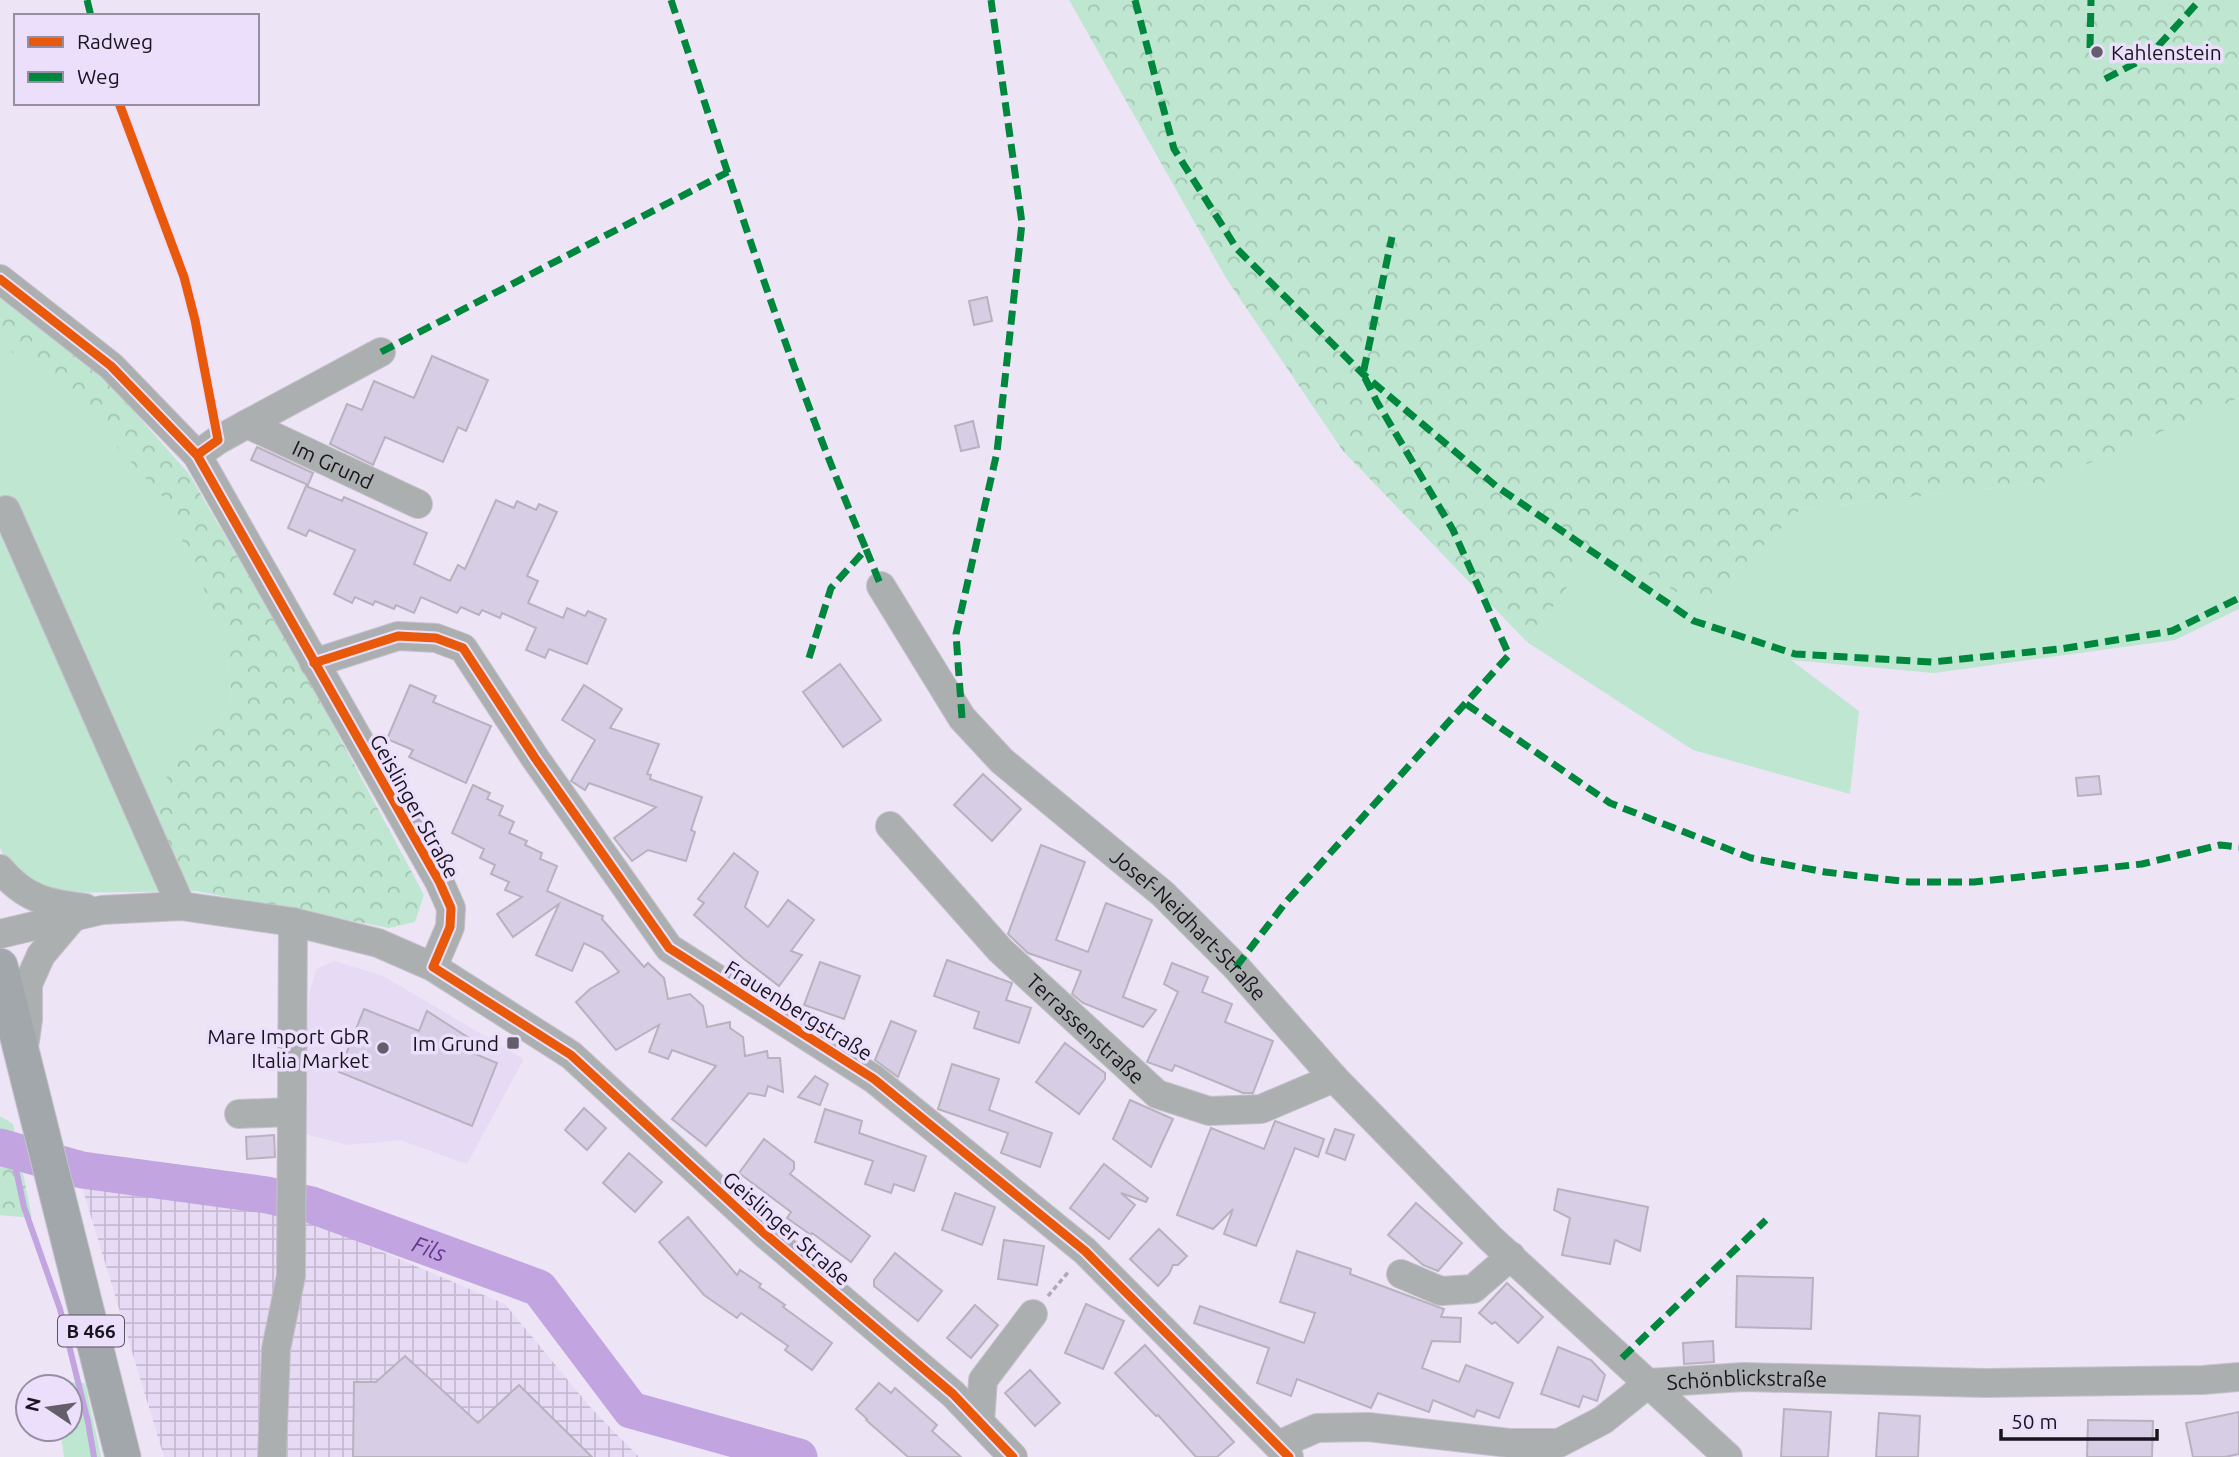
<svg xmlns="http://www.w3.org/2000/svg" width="2239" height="1457" font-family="Ubuntu,sans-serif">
	<defs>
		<pattern id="industrial-grid" width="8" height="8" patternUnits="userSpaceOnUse" patternTransform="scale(1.75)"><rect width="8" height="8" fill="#e6daf5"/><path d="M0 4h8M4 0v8" fill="none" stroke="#c5bad2"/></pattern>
		<pattern id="forest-crowns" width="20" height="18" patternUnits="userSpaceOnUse" patternTransform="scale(1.75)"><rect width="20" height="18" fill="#bee6d0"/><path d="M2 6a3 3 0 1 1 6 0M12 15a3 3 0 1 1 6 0" fill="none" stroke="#a3c4b2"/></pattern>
	</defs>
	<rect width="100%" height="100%" fill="#ede5f6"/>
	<polygon fill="#e6daf5" points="335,961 383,976 524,1059 467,1164 400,1140 348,1145 308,1135 302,1126 309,995 316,969"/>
	<polygon fill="url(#industrial-grid)" points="79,1177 281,1209 505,1304 591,1408 639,1457 164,1457"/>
	<g fill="#bee6d0">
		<polygon points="0,344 65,390 162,496 224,634 232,697 219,723 173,762 169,862 196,891 63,893 32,888 6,864 0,847"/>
		<polygon points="2239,398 2239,609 2175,640 1934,673 1791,660 1859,711 1850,794 1693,750 1527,642 1599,542 1700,607 1801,509 2046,482"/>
		<polygon points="54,1381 85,1383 101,1457 64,1457 60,1429 70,1429 70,1387 55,1387"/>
	</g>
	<g fill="url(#forest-crowns)">
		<polygon points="1069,0 2239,0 2239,398 2046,482 1801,509 1700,607 1599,543 1527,642 1343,451 1226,278"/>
		<polygon points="0,288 102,375 189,474 304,671 424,895 415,922 389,928 196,891 169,862 154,807 173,762 219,723 232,697 224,634 162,496 65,390 0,344"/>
		<polygon points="0,1116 13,1124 32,1218 0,1215"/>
	</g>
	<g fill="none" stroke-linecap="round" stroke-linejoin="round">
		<polyline stroke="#c1a4e0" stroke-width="6" points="12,1151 24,1207 60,1309 88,1422 94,1457"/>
		<path stroke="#c1a4e0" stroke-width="37" id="s1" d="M0,1147L82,1170L267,1195L312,1205L539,1288L631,1410L799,1457"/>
	</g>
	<g fill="#d7cde4" stroke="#b8b2bf" stroke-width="2">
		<polygon points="987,297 992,321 974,325 969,301"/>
		<polygon points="432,356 488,380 466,431 458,427 443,462 385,437 373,465 330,444 347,404 362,410 374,381 414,398"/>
		<polygon points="973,421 979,447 961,451 955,426"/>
		<polygon points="257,447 313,473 308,485 251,460"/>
		<polygon points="306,486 342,501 344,497 427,533 414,564 450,581 458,565 465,569 496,500 514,508 517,501 536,510 539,504 557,512 527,576 538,581 528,603 563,618 567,608 585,616 588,611 606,619 587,664 549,649 545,658 526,650 536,628 502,613 500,618 482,610 479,615 461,607 457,613 421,597 414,613 396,605 394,609 375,601 373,605 355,597 352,603 334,594 355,550 309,530 306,536 288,528"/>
		<polygon points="840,664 881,720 843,747 803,692"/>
		<polygon points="410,685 436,696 433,702 491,726 466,783 409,757 413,750 387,739"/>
		<polygon points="584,685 622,709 610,728 659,744 647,774 651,775 650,779 702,797 691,830 695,832 686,861 648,850 632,861 614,838 656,807 589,783 585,790 571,781 595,740 562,720"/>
		<polygon points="983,774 1021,809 992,841 954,805"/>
		<polygon points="2099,776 2101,794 2078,796 2076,778"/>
		<polygon points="473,785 490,793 487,799 503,806 499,815 514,822 509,833 527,841 525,845 542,853 540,859 557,866 547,891 603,916 602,919 644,967 648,963 664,978 668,999 690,994 703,1006 707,1027 730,1022 730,1028 743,1037 745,1056 767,1051 768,1058 780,1058 783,1092 768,1086 765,1096 749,1093 706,1146 672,1119 716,1066 672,1050 668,1059 649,1052 659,1025 616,1050 576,1002 590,989 619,972 602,952 584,943 572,971 536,955 559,904 513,937 497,914 522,897 505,890 509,882 491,874 495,865 480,858 484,849 452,833"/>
		<polygon points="1041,845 1085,862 1056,940 1088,952 1106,903 1152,920 1123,997 1156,1010 1143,1027 1083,1003 1072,994 1081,971 1028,953 1008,934"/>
		<polygon points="734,853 758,872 745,907 768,927 788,900 814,920 791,951 802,955 779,986 744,959 694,915 704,903 698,899"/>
		<polygon points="947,960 1012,983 1006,1000 1031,1008 1019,1043 974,1028 979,1012 934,996"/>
		<polygon points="820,962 860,976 844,1019 804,1005"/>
		<polygon points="1172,963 1208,977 1202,992 1232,1004 1225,1022 1273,1041 1253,1093 1243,1093 1175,1065 1172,1071 1147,1062 1178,992 1164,984"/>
		<polygon points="364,1009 419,1031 427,1011 472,1040 468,1051 497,1063 472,1126 339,1072"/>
		<polygon points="891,1021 916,1031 898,1077 875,1060"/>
		<polygon points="1065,1043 1105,1073 1105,1079 1079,1114 1036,1082"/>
		<polygon points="952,1064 999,1079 989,1110 1052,1133 1040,1167 1001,1153 1008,1133 938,1109"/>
		<polygon points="815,1076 828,1084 820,1105 798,1097"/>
		<polygon points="1130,1100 1173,1119 1151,1167 1113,1139"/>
		<polygon points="584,1108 606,1128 587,1150 565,1130"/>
		<polygon points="825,1109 862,1121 859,1133 926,1156 914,1191 894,1184 891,1193 865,1184 873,1161 815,1142"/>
		<polygon points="1275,1121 1324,1139 1318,1157 1295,1148 1256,1246 1224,1234 1233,1209 1213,1229 1177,1215 1211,1128 1264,1149"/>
		<polygon points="1335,1129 1354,1135 1345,1160 1326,1153"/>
		<polygon points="274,1135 275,1157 247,1159 246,1137"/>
		<polygon points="764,1139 794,1162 794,1169 790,1174 870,1236 851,1262 812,1233 811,1235 787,1218 791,1212 739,1173"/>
		<polygon points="629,1153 662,1182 635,1212 603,1183"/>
		<polygon points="1104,1164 1148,1198 1146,1202 1121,1193 1135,1205 1109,1239 1070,1208"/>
		<polygon points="1558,1189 1648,1207 1640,1251 1615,1240 1610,1264 1562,1255 1570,1218 1554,1210"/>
		<polygon points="955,1193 995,1207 982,1245 942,1230"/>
		<polygon points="1416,1203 1462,1243 1438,1271 1423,1265 1388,1235"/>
		<polygon points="688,1217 737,1275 740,1270 761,1284 759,1287 785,1305 783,1307 832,1343 812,1370 785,1350 788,1346 741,1313 737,1318 704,1295 659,1242"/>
		<polygon points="1159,1229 1187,1256 1178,1265 1173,1265 1169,1274 1158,1286 1130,1259"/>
		<polygon points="1004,1240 1044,1246 1037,1285 998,1279"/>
		<polygon points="1297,1251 1351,1269 1350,1274 1444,1309 1441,1317 1461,1318 1460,1342 1432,1341 1422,1368 1459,1382 1466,1365 1513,1383 1499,1418 1477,1410 1474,1417 1433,1400 1429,1412 1378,1393 1371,1408 1297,1379 1291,1396 1257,1383 1269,1348 1194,1323 1200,1306 1304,1343 1315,1313 1280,1302"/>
		<polygon points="895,1253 942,1291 918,1321 874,1286 874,1280"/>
		<polygon points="1737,1276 1813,1278 1811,1329 1736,1327"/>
		<polygon points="1507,1283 1543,1317 1518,1343 1495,1322 1492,1324 1479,1313"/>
		<polygon points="1086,1304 1124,1321 1103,1369 1065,1353"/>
		<polygon points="975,1305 998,1325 971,1358 947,1338"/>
		<polygon points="1713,1341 1714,1362 1684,1364 1683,1343"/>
		<polygon points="1145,1345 1234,1442 1217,1457 1196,1457 1158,1415 1156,1416 1115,1373"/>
		<polygon points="1558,1347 1591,1360 1605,1375 1597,1401 1583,1396 1579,1407 1541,1394"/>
		<polygon points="405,1356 478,1423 519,1385 592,1457 353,1457 354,1382 376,1382"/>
		<polygon points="1030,1370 1060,1403 1035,1426 1005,1393"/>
		<polygon points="879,1383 891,1393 895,1388 937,1425 932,1431 961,1457 908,1457 866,1420 867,1419 856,1409"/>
		<polygon points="1784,1409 1831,1412 1828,1457 1781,1457"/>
		<polygon points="2239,1412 2239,1454 2225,1457 2193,1457 2186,1423"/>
		<polygon points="1879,1413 1920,1416 1918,1457 1876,1457"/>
		<polygon points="2088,1420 2153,1421 2152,1457 2087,1457"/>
	</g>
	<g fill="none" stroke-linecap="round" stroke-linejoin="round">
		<defs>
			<g id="minor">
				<polyline points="0,279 111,366 197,455 439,881 451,908 450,927 433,967"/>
				<polyline points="247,424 381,352"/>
				<path id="s2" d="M197,455L218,440L247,424L418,504"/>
				<polyline points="6,510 181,906"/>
				<path id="s3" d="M881,586L962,718L1002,761L1163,894L1236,967L1334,1078L1490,1238L1728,1457"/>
				<polyline points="314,663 398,636 436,638 463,648 535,758 669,948 874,1079 1085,1251 1289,1457"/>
				<path id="s4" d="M890,826L1000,950L1157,1094L1209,1111L1261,1109L1334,1078"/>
				<path d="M0,869C25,899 48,904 85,908"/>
				<polyline points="0,934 102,910 181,906 293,922 378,943 433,967 571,1055 764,1233 953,1394 1013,1457"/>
				<polyline points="25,1041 28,1019 28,984 41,955 74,916"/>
				<polyline points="239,1114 291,1112"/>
				<polyline points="1401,1274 1441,1291 1473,1289 1511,1256"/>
				<polyline points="980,1422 983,1380 1033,1314"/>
				<path id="s5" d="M1278,1445L1317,1428L1368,1427L1509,1443H1559L1603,1420L1649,1383L1744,1377L1985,1383L2203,1380L2239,1377"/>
				<polyline points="272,1457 276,1349 291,1276 293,922"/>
			</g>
			<polyline id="major" points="0,966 123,1457"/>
		</defs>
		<use href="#minor" stroke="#c7c1ce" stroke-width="30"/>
		<use href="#major" stroke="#c7c1ce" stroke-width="37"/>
		<polyline stroke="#acabb0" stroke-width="3.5" stroke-dasharray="5 3.5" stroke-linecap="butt" points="1048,1296 1070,1270"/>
		<use href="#minor" stroke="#acafb0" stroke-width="28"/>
		<use href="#major" stroke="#a1a7aa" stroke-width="35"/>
		<g stroke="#00873e" stroke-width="7" stroke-dasharray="14 7" stroke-linecap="butt">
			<polyline points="87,0 91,16"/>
			<path d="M671,0C732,184 789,371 866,549"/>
			<polyline points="1135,0 1174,149 1237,249 1363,374 1496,486 1694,621 1795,654 1932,662 2060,649 2172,631 2239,598"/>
			<polyline points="2090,48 2091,0"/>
			<polyline points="2105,79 2149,56 2200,0"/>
			<polyline points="381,352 728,172"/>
			<polyline points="809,658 831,588 866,549 881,586"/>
			<polyline points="1466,704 1610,803 1751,858 1825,872 1909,882 1974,882 2142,864 2220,845 2239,847"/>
			<polyline points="962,718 956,634 997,452 1022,223 991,0"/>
			<polyline points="1236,967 1286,902 1509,655 1453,530 1377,402 1363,374 1392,237"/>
			<polyline points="1622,1358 1766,1220"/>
		</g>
		<defs>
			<g id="cycleway">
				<polyline points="119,103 184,277 195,320 218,440 197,455"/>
				<polyline points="0,279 111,366 197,455 439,881 451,908 450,927 433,967 571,1055 764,1233 953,1394 1013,1457"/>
				<polyline points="314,663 398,636 436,638 463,648 535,758 669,948 874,1079 1085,1251 1289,1457"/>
			</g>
		</defs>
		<use href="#cycleway" stroke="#ecdffc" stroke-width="13"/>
		<use href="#cycleway" stroke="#e8590c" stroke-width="9"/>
	</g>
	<g fill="#635e6a" stroke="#ecdffc" stroke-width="2.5">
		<circle cx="2097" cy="52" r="7"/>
		<rect x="506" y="1036" width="14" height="14" rx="3.5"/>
		<circle cx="383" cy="1048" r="7"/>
	</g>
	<g text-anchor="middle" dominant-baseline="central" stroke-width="7" stroke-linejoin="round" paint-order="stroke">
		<rect fill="#ecdffc" stroke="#585261" stroke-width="2" x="58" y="1315.5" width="66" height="31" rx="5"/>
		<g font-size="19" font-weight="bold" fill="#19151f">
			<text x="91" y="1331">B 466</text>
		</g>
		<g font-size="21" fill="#19151f" stroke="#ecdffc" text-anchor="end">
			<text x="2111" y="52" text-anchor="start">Kahlenstein</text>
			<text x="369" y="1036">Mare Import GbR<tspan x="369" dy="24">Italia Market</tspan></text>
			<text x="499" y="1043">Im Grund</text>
		</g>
		<g font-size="21" fill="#19151f" stroke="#ecdffc">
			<text stroke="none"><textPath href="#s2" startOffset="154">Im Grund</textPath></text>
			<text transform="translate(415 806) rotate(61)">Geislinger Straße</text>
			<text stroke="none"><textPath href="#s3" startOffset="462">Josef-Neidhart-Straße</textPath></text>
			<text transform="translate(799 1010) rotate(32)">Frauenbergstraße</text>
			<text stroke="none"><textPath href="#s4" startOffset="282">Terrassenstraße</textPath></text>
			<text transform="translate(787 1228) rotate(41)">Geislinger Straße</text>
			<text stroke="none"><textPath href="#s5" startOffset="492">Schönblickstraße</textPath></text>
		</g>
		<g font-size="23" font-style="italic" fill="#663592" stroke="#ecdffc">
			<text stroke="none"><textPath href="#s1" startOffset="443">Fils</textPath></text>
		</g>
	</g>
	<rect x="14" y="14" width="245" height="91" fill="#ecdffc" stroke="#988ea4" stroke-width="2"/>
	<rect x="28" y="37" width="35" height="10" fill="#e8590c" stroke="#988ea4" stroke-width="2"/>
	<text x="77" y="49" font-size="21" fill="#19151f">Radweg</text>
	<rect x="28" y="72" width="35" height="10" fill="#00873e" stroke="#988ea4" stroke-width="2"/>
	<text x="77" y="84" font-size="21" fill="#19151f">Weg</text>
	<g transform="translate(49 1408) rotate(283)"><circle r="33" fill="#ecdffc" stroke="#988ea4" stroke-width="2"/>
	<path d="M0-5L12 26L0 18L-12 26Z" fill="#635e6a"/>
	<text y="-10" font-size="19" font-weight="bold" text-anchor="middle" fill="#19151f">N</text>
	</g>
	<path d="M2001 1429v10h156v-10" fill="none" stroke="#19151f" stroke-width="3.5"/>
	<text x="2011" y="1429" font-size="21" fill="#19151f" stroke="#ecdffc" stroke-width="5" paint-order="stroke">50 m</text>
</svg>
